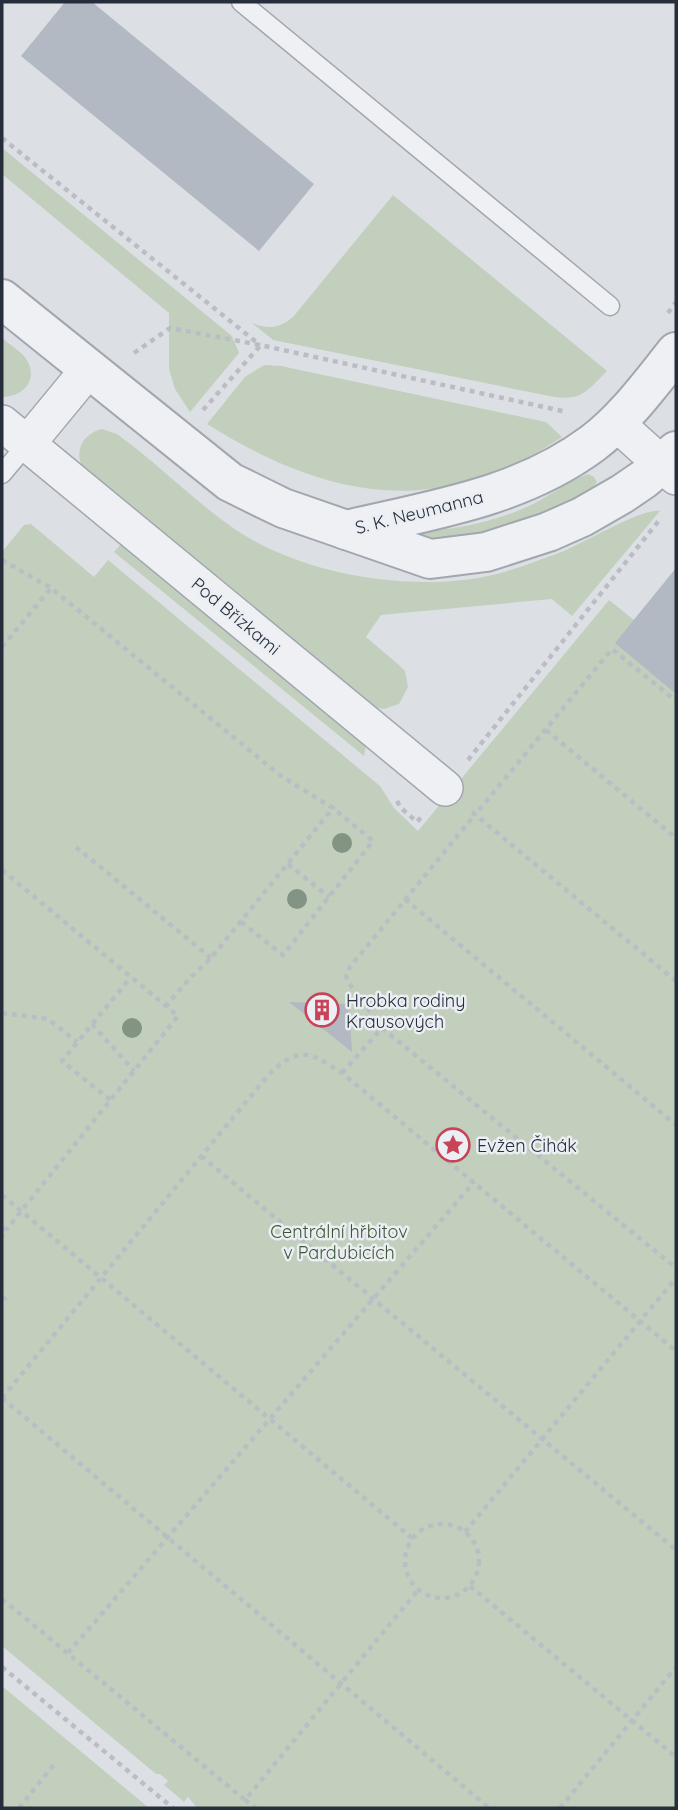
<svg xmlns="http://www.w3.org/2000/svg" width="678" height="1810" font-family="Quicksand,sans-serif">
	<rect width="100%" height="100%" fill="#dce0e5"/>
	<g fill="#c2cfbd">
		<polygon points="2,148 232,336 239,353 190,412 175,389 169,369 169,313 2,174"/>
		<path d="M393,195L607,371C588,390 582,401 554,397L273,340L252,323C269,330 279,328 293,317Z"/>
		<path d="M2,338C10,345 21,351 27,360C39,381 22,397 2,397Z"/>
		<path d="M264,365L281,366L546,422L562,437C438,520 328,500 207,424L245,377Z"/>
		<path d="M102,429L117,434C156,462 190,497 229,525C296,574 407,593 488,576C512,571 536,561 559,553C582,544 643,507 660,511L572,616L552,599L381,615L366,637L400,666L405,671L408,687L399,704L384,709L376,708L84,470C73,452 82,434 102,429Z"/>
		<path d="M588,474L594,477L597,482C581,509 484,535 452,538C434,540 417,537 399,533C444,531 489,525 531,505C550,496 568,481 588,474Z"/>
		<polygon points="31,524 94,577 108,560 380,786 394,808 418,831 609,600 634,620 661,587 676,599 676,1808 197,1808 188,1797 184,1802 164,1785 168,1781 160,1774 156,1774 2,1646 2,552 24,525"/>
		<polygon points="122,543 366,744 364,756 114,552"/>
		<polygon points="2,1686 149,1808 2,1808"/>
	</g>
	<g fill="#b3b9c2">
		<polygon points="65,2 92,2 314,184 259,251 21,56"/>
		<polygon points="676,568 676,694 615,643"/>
		<polygon points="289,1002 349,1004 352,1052"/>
	</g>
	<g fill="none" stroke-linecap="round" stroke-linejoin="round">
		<defs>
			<g id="service">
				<polyline points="241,2 610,306"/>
				<polyline points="2,474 27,444"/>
			</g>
			<g id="minor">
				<polyline points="2,423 445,788"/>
				<polyline points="616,423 676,477"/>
				<polyline points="27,444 88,370"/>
			</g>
			<g id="tertiary">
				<polyline points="2,299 230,482 283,508 430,559 486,552 548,532 582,517 622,494 644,479 676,451"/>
				<path d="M346,530C432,510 521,497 593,443C625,419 651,383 676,352"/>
			</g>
		</defs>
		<use href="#service" stroke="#a2a7af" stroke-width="21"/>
		<use href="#minor" stroke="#a2a7af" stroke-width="38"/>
		<use href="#tertiary" stroke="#a2a7af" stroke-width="42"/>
		<g stroke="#babec4" stroke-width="4.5" stroke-dasharray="5 5" stroke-linecap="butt">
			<polyline points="2,138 260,345"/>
			<polyline points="668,313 676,302"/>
			<polyline points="134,353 170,328 260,345 567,412"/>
			<polyline points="203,410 260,346"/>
			<polyline points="2,560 51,588 281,776 333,808 211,958 189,979 166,1006"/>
			<polyline points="2,647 51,588"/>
			<polyline points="546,730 676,838"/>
			<polyline points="468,760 661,518"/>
			<polyline points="397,801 401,808 417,822 422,816"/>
			<polyline points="479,810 612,649 676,701"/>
			<polyline points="472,812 676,981"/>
			<polyline points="76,847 211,958"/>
			<polyline points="288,864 329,897"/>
			<polyline points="2,870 178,1016 6,1230"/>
			<polyline points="405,899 676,1125"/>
			<polyline points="241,922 283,955 373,841 333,808"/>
			<polyline points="2,1013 48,1019 77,1042"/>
			<polyline points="92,1024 134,1071"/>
			<polyline points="382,1028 676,1268"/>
			<polyline points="342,1073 382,1028 349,983 346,976 350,967 473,817"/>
			<polyline points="110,1100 62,1061 131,977"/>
			<polyline points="201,1156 676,1550"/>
			<polyline points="2,1195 412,1538"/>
			<polyline points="2,1227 6,1230 2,1236"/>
			<polyline points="2,1296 5,1299 2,1303"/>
			<path d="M2,1398L269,1074C301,1045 309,1052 342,1073L676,1351"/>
			<polyline points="2,1398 489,1808"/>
			<circle cx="442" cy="1561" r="37"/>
			<polyline points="465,1532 676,1278"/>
			<polyline points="470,1586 676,1757"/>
			<polyline points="2,1599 245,1800 418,1590"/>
			<polyline points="68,1653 474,1182"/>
			<polyline points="2,1667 173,1808"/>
			<polyline points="245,1800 256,1808"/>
			<polyline points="19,1808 56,1762"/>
			<polyline points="560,1808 676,1667"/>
		</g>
		<use href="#service" stroke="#eef0f4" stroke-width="18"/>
		<use href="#minor" stroke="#eef0f4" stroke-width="35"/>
		<use href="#tertiary" stroke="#eef0f4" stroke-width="38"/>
	</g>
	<g fill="#839484">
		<circle cx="342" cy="843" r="10"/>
		<circle cx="297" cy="899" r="10"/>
		<circle cx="132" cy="1028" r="10"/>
	</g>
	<defs>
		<symbol id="building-ring" viewBox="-11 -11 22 22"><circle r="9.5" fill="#ebeef3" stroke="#c84357" stroke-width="1.5"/><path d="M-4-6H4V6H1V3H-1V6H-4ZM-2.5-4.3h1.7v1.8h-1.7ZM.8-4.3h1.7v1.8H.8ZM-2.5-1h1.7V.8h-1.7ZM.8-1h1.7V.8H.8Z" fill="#c84357"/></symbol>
		<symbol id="sight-ring" viewBox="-11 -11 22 22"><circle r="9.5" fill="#ebeef3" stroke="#c84357" stroke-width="1.5"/><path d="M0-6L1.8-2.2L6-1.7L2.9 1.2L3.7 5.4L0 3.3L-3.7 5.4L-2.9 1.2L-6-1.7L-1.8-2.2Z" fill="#c84357"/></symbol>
	</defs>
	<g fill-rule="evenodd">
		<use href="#building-ring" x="303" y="991" width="38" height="38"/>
		<use href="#sight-ring" x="434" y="1126" width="38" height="38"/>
	</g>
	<g text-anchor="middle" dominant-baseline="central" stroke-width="5" stroke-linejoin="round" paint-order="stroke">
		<g font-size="18" fill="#262e3b" stroke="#ebeef3">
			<text transform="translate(419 512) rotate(-14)">S. K. Neumanna</text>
			<text transform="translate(236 616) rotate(40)">Pod Břízkami</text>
		</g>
		<g font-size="18" fill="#262e3b" stroke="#ebeef3" text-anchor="start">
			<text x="346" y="1000">Hrobka rodiny<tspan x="346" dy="21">Krausových</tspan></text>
			<text x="477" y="1145">Evžen Čihák</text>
		</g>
		<g font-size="18" fill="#3b5634" stroke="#ebeef3">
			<text x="339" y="1231">Centrální hřbitov<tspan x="339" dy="21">v Pardubicích</tspan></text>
		</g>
	</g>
	<rect width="678" height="1810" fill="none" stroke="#262e3b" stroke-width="7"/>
</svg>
